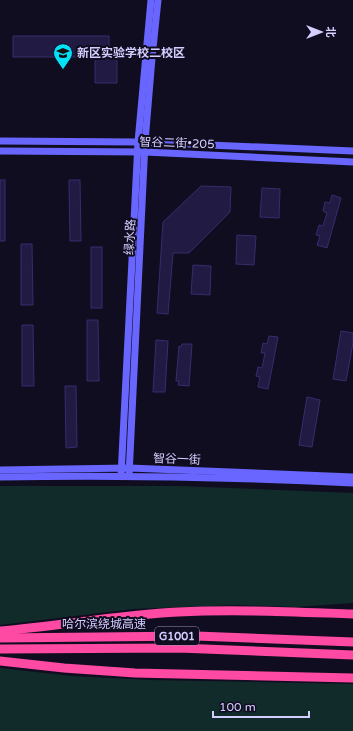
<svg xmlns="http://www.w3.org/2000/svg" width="353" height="731" font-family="'Varela Round','Noto Sans SC',sans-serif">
	<rect width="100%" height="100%" fill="#110d21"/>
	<g fill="#112b2a">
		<polygon points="0,486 179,486 353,493 353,603 296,607 235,605 133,609 0,625"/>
		<polygon points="0,668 72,676 150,680 353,684 353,731 0,731"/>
	</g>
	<g fill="#211a42" stroke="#382c6e">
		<polygon points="13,36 109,36 109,47 117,47 117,83 95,83 95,57 13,57"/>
		<rect x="0" y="180" width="5" height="61"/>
		<polygon points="69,180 80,180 81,241 70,241"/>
		<polygon points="201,186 231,187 230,212 189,253 173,253 168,314 157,313 163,222"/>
		<polygon points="262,188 280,189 279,218 260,217"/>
		<polygon points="332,195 341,198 327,248 317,245 320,236 316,235 319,225 323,226 327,213 323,211 325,202 330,203"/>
		<polygon points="237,235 256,236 254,265 236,264"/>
		<polygon points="21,244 32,244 33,305 21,305"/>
		<rect x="91" y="247" width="11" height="61"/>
		<polygon points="193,265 211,266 210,295 191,294"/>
		<polygon points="87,320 98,320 99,381 87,381"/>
		<polygon points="22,325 33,325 34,386 22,386"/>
		<polygon points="341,331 353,333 353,343 346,381 333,379"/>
		<polygon points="269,336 278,337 268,389 258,387 260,377 256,376 258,367 262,368 265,353 261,353 263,343 267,344"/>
		<polygon points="156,340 168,341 165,392 153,392"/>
		<polygon points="182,344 192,344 189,386 178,385 179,381 176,381 179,346 181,347"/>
		<polygon points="65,386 76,386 77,447 66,448"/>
		<polygon points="307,397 320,400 312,447 299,445"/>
	</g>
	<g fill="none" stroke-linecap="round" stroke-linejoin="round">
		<g stroke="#6866fe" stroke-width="7">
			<polyline points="0,141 138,142 353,151"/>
			<polyline points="0,151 145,152 353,162"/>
			<polyline points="0,470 129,468 353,477"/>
			<polyline points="121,476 138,142 151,0"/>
			<polyline points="129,476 145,142 152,58 158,0"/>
			<path d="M0,477C118,475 236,477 353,483"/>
		</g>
		<g stroke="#fe4aa2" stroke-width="9">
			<path d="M0,631C59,626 118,615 178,612C236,609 295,612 353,614"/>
			<polyline points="0,638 196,636 353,642"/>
			<polyline points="0,649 179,648 353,655"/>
			<polyline points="0,661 64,668 135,673 353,678"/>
		</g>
	</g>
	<defs>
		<symbol id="school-pin" viewBox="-11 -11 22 30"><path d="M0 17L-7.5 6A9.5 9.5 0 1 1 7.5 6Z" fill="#02e1f7" stroke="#110d21"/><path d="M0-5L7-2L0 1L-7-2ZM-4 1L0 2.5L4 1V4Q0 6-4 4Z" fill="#111"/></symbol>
	</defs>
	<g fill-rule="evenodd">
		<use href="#school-pin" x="52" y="42" width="22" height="30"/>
	</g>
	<g text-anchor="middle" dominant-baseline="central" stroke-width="4" stroke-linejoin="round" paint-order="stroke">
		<rect fill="#110d21" stroke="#9994bc" stroke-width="1" x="155" y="627" width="44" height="18" rx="3"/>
		<g font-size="11" font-weight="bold" fill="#d3ceff">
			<text x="177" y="636">G1001</text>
		</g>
		<g font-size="12" font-weight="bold" fill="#d3ceff" stroke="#110d21" text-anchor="start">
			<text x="77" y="53">新区实验学校二校区</text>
		</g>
		<g font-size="12" fill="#d3ceff" stroke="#110d21">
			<text transform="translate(177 143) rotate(2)">智谷二街•205</text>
			<text transform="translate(130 237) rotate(-87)">绿水路</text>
			<text transform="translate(177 459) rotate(2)">智谷一街</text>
			<text x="104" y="624">哈尔滨绕城高速</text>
		</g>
	</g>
	<g transform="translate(321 32) rotate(90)" stroke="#110d21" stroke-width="3" paint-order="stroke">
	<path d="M0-3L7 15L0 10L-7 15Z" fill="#d3ceff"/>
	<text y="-6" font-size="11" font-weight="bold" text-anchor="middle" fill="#d3ceff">北</text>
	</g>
	<path d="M213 711v6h96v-6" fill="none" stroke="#d3ceff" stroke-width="2"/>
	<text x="219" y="711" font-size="12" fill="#d3ceff" stroke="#110d21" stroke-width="3" paint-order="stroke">100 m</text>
</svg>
